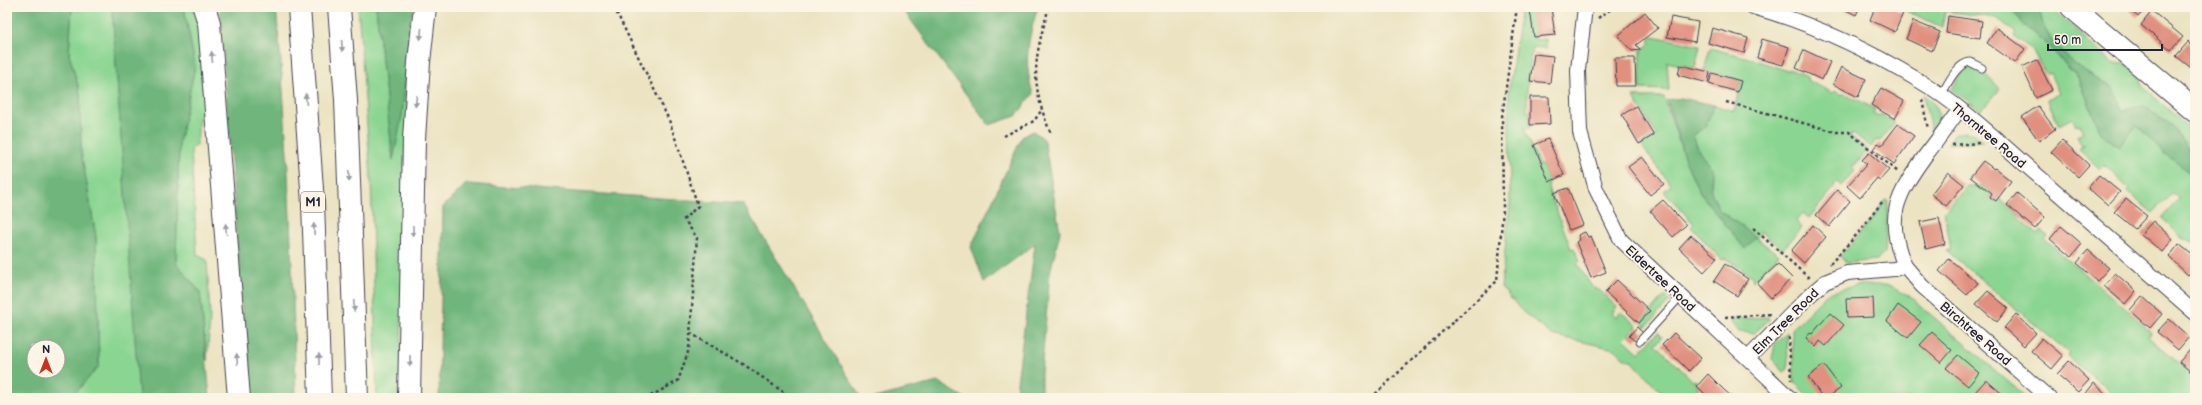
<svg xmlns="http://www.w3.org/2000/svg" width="2202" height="405" font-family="'Balsamiq Sans',sans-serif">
  <rect width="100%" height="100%" fill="#fcf5e5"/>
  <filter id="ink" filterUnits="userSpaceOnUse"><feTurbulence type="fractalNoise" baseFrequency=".025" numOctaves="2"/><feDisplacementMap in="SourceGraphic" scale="8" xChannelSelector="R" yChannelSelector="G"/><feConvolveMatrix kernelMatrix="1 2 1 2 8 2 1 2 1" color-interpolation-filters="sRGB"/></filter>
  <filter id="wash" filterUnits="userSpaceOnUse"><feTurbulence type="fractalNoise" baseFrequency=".012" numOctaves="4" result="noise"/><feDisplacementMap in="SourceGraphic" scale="16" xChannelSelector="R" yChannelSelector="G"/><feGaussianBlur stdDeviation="0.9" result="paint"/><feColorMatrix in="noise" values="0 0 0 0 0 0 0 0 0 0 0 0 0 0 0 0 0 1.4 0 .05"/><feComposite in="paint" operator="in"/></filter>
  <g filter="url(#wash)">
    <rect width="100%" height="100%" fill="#ebe3c1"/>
    <path fill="#8bd592" stroke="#567c66" d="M72,7H112L140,398H79L76,392L99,366L96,237L81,151L80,93L69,54Z
      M184,7H192L200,30L207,104L199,119L197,145L191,149L197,255L207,260L210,316L207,361L200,292L176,263L179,143L195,66Z
      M358,7H376L393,158L402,116L411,19L405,169L400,398H377L371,178Z
      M1521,7H1555L1531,11L1535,40L1546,39V48L1532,47L1527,89V111L1530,112V128H1525L1526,133L1540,166L1542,165L1549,182L1548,188L1571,249L1574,248L1580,261L1577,263L1592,287L1598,289L1617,307L1612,313L1616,317L1621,312L1637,326L1624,339L1639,353L1658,332L1662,337L1656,344L1692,380L1697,381V388L1707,398H1667L1632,361L1623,357L1615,349L1552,335L1522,311L1501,287L1510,204L1509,90Z
      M1898,7H2010L2023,24L2044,41L2079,79L2101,133L2137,125L2149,138L2195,177V243L2180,236L2162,218L2179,199L2172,193L2153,213L2127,192L2129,189L2104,165L2101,169L2079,149L2085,144L2082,146L2077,135L2083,132L2079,124L2076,125L2072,118L2059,125L2047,99L2059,94L2050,73L2046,74L2033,51L2014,36L2016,33L1997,18L1945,11L1942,27Z
      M2035,7H2050L2113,63L2126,64L2138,74L2145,89L2195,133V158L2170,124L2122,111L2114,88C2086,75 2062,58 2046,31C2040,22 2044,16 2035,7Z
      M1653,36L1700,46L1695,68L1667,62L1669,90L1640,89L1641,50L1651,43L1649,40Z
      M1710,48L1749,58L1788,71L1789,69L1808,77L1807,80L1833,93L1835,91L1843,95L1844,93L1875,109L1873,113L1879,116L1881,114L1895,123L1880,141L1876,140L1871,147L1853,133L1850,136L1868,150L1852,168L1855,171L1841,186L1837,182L1833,185L1835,187L1809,218L1803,213L1796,221L1802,228L1782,250L1761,232L1756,238L1779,255L1753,281L1752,276L1725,258L1722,260L1691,227L1694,224L1664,191L1671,185L1641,145L1657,135L1633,97H1664L1685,160L1700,193L1745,248L1756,237L1719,210L1711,192L1712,168L1700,153L1693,136L1706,125L1714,105L1734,111L1741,81L1704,71Z
      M1967,67L1990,78L2000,89L1981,111L1952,89L1964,69Z
      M1923,95C1938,103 1945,118 1931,131Z
      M1964,132L1973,133L1983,141L1948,144L1955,134Z
      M1967,186H1982L1992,193L1990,197L1995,201L1999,197L2021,217L2020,219L2038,235L2041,231L2048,236L2045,240L2139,320L2150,333L2148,337L2195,377V398H2119L2067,356L2069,353L1947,251L1951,249L1944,212Z
      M1886,200L1888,201L1885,253L1877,260L1846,263L1840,256L1868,224Z
      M1858,285H1886L1908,295L2027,398H1810L1794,382L1792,329L1828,293Z
      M1665,296L1670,301L1646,327L1642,322Z
      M1768,317L1769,320L1754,333L1739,332L1731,323L1734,319Z
      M1787,332L1788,369L1784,372L1772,359L1775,344Z"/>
    <path fill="#70b67c" stroke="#496c5c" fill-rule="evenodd" d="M7,7H72L69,54L80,93L81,151L96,237L99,366L76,392L79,398H7ZM34,347H58V371H34Z
      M112,7H184L195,66L179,143L176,263L200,292L210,398H139Z
      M220,7H276C289,137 292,268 296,398H248Z
      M376,7H414L411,19L402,116L393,160Z
      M901,7H1038C1028,39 1023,61 1033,94L1016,116L989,125Z
      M2010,7H2035C2044,16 2040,22 2046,31C2062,58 2086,75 2114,88L2122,110L2144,106L2170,124L2195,158V177L2162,152L2137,125L2119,147L2101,133L2079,79L2044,41L2023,24Z
      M1681,98L1714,105L1706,125L1693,136L1700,153L1712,168L1711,192L1719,210L1756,237L1745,249L1700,193L1685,160L1667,100Z
      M1033,131L1044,139L1060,232L1050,273L1041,373V398H1015L1035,244L984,282L971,247L1022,137Z
      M466,184L743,204L861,398H439L443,207Z
      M938,382L965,398H874Z"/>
    <g id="blocks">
      <path fill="#e19080" d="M1840,7H1860L1856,15Z
        M1875,7H1890L1903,13L1895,32L1870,20Z
        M2126,7H2147L2138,17Z
        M1551,8L1555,35L1534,37L1530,10Z
        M2152,11L2183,37L2171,50L2141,25Z
        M1645,12L1658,28L1636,45L1641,50L1632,51L1618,36Z
        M1948,16L1982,21L1980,38L1946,33Z
        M1671,17L1698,22L1695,42L1667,37Z
        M1913,21L1940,32L1932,51L1906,39Z
        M1712,28L1748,38L1744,53L1708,43Z
        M1997,28L2025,49L2015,63L1987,43Z
        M1762,39L1789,47L1783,65L1757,58Z
        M2188,42L2195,48V71L2176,56Z
        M1804,50L1830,62L1822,80L1796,68Z
        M1534,54L1553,56L1550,83L1530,81Z
        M1615,58H1635L1636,86H1616Z
        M2037,60L2052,90L2036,98L2022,67Z
        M1680,65L1710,72L1708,83L1678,75Z
        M1841,67L1866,79L1858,97L1833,84Z
        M1712,73L1741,81L1738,92L1709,84Z
        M1881,88L1904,101L1895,119L1871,105Z
        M1530,97H1549L1550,124L1530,125Z
        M1636,106L1654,135L1639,144L1622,115Z
        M2038,106L2055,129L2039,141L2022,117Z
        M1898,124L1914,136L1894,164L1873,149L1878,143L1882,145Z
        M1548,139L1564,175L1549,182L1534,145Z
        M2062,140L2089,165L2078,177L2051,152Z
        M1869,153L1889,170L1880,180L1877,178L1860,198L1847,186L1867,164L1862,160Z
        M1642,157L1664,184L1650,195L1628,167Z
        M1983,161L1994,169L1995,168L2011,181L1996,201L1990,197L1992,193L1970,177Z
        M1948,172L1964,185L1946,206L1931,194Z
        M2099,175L2120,192L2108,205L2088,188Z
        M1568,188L1583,225L1569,230L1554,193Z
        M1837,190L1850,201L1829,227L1816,215Z
        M2017,193L2045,217L2035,229L2007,205Z
        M2126,199L2147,216L2135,229L2114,212Z
        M1663,200L1686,225L1673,237L1650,211Z
        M1939,218L1945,244L1926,249L1920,222Z
        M2153,221L2173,239L2162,252L2141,234Z
        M1813,225L1826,237L1804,263L1791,251Z
        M2061,226L2082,244L2071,257L2050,239Z
        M1585,232L1588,237L1591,236L1606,272L1591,278L1576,242L1580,240L1578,235Z
        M1691,235L1717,258L1704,272L1679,248Z
        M2179,244L2195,257V267L2188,275L2169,257Z
        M2088,250L2109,268L2097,281L2077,263Z
        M1949,259L1978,283L1967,295L1939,271Z
        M1725,264L1748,279L1737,296L1714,281Z
        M1778,264L1792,278L1771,298L1757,283Z
        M2115,273L2136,291L2125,304L2104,286Z
        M1617,280L1650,311L1639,323L1605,292Z
        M1988,291L2008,308L1997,322L1976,304Z
        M2142,296L2162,314L2150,328L2130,310Z
        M1873,298L1874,317L1847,318L1846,299Z
        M1898,305L1921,322L1908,338L1887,321Z
        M1830,313L1844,325L1826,346L1820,341L1816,347L1806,338L1810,333L1812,334Z
        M2016,314L2036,333L2024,346L2004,328Z
        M2169,319L2189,337L2178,350L2157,332Z
        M1637,327L1643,333L1635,341L1629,336Z
        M1932,332L1952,350L1941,363L1920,345Z
        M1674,333L1701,358L1689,371L1662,345Z
        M2042,338L2063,356L2052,369L2031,351Z
        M2191,349L2195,352V375L2179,362Z
        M1958,355L1979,373L1968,386L1946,368Z
        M2069,361L2089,380L2078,392L2057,374Z
        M1824,365L1841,388L1827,398H1823L1808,377Z
        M1708,374L1722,388L1733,398H1709L1697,386Z
        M1986,380L2006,397L2005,398H1982L1975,392Z
        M2094,383L2105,393L2111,398L2083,397Z"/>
    </g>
  </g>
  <g filter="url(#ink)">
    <use href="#blocks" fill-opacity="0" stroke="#403f4f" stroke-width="1"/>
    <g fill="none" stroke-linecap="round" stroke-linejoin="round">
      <g stroke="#403f4f" stroke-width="9">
        <path id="service" d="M1941,95C1948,84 1956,64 1970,62L1982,68
          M1640,341L1681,296"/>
      </g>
      <g stroke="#403f4f" stroke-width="16">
        <path id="minor" d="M1585,7L1578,70L1580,132L1596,189L1621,240L1790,398
          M1753,7C1811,23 1866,49 1918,80C1961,105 1998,141 2036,174C2089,220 2142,266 2195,313
          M1905,266L1922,286L2049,398
          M1748,358L1811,294L1825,282L1847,273L1894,269L1905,266C1884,218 1897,195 1925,156C1937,141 1948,125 1960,109"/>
      </g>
      <g stroke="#403f4f" stroke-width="24">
        <path id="primary" d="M2072,7L2195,111"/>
      </g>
      <g stroke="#403f4f" stroke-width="24">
        <path id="motorway" d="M204,7L209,23L239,398
          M299,7L313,203L320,398
          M339,7L346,100L357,398
          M409,398L414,139L419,62L425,7"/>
      </g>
      <path stroke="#403f4f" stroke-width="2.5" stroke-dasharray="3 3" stroke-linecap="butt" d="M614,7L669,120L698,206L684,219L697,238L689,349L678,381L647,398
        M1049,7C1034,59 1029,82 1051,134
        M1598,18L1614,7
        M1922,100L1928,129
        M1726,102L1836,132H1849L1898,172
        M1004,136L1034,121L1041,111
        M1952,145L1979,143
        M1753,228L1809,278
        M1830,264L1860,231L1882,202
        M1725,317L1772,314
        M690,333L743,364L792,398
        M1789,337L1791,380
        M1371,398L1497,281L1503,209L1502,117L1517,7"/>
      <use href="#service" stroke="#fff" stroke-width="7"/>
      <use href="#minor" stroke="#fff" stroke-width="14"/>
      <use href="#primary" stroke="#fff" stroke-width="22"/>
      <use href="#motorway" stroke="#fff" stroke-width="22"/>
    </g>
    <defs><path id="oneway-solid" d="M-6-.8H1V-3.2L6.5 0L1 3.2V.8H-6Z"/></defs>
    <g fill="#9c9ca7">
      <use href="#oneway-solid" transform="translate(421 34) rotate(96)"/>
      <use href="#oneway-solid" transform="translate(342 46) rotate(86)"/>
      <use href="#oneway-solid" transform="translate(212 57) rotate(-95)"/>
      <use href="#oneway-solid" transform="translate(306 99) rotate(-94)"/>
      <use href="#oneway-solid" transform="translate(416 101) rotate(94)"/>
      <use href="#oneway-solid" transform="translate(349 176) rotate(88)"/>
      <use href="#oneway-solid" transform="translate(226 229) rotate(-95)"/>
      <use href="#oneway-solid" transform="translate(314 229) rotate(-92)"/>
      <use href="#oneway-solid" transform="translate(413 231) rotate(90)"/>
      <use href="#oneway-solid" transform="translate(354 306) rotate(88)"/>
      <use href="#oneway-solid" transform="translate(237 359) rotate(-94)"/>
      <use href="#oneway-solid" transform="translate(319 359) rotate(-92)"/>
      <use href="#oneway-solid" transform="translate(410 361) rotate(91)"/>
    </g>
  </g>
  <g text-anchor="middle" stroke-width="4" stroke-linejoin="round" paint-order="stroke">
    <rect fill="#fcf5e5" stroke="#63616e" stroke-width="1" x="301" y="192" width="24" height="20" rx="3"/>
    <g font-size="12" font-weight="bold" fill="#22223b">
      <text x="313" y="206">M1</text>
    </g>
    <g font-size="13" fill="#22223b" stroke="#fcf5e5">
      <text transform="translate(1989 135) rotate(40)" y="5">Thorntree Road</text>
      <text transform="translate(1661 278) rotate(43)" y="5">Eldertree Road</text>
      <text transform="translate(1785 321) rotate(-45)" y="5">Elm Tree Road</text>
      <text transform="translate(1976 333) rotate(41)" y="5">Birchtree Road</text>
    </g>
  </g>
  <rect width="2202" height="405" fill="none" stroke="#fcf5e5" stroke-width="24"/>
  <g transform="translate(46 359)"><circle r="19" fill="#fcf5e5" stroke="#a5a1a1"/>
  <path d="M0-3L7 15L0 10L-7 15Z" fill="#c8321e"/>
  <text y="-6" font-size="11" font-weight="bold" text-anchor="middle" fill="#22223b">N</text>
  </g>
  <path d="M2048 44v6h114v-6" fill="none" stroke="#22223b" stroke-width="2"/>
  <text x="2054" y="44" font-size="12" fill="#22223b" stroke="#fcf5e5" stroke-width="3" paint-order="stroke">50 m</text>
</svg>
